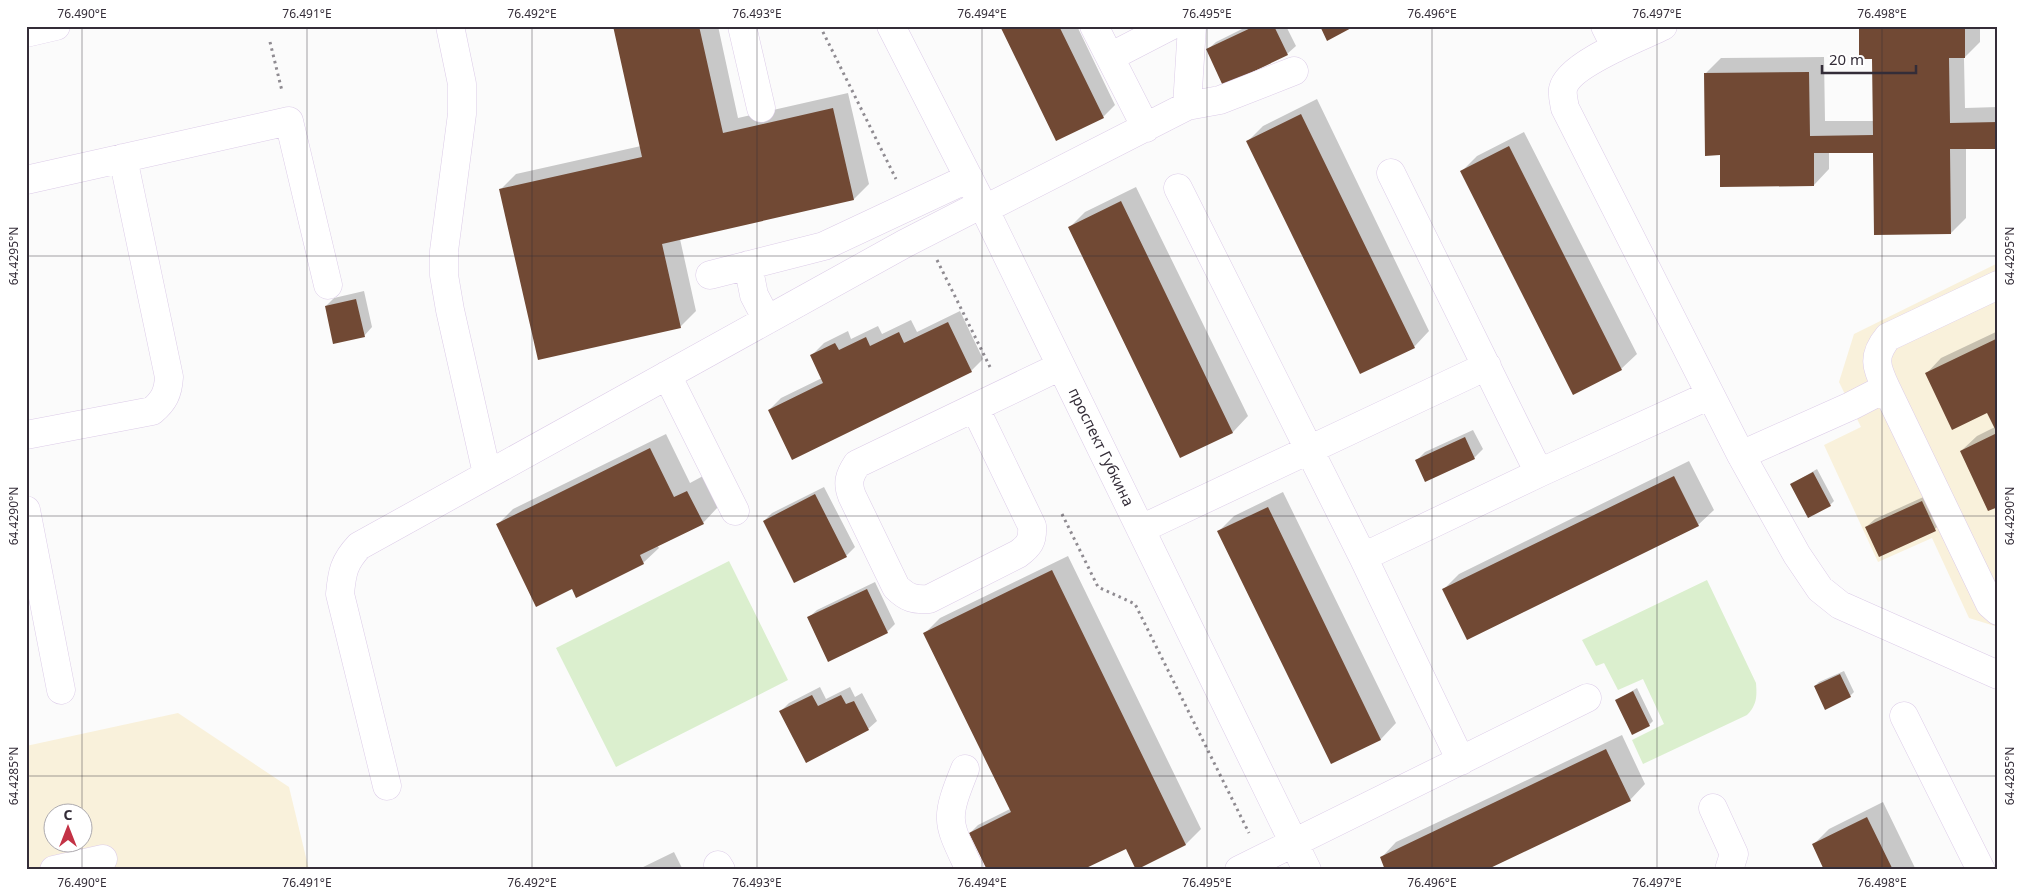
<svg xmlns="http://www.w3.org/2000/svg" width="2024" height="896" font-family="'Noto Sans',sans-serif">
  <rect width="100%" height="100%" fill="#fbfbfb"/>
  <path fill="#f9f1db" fill-rule="evenodd" d="M1998,263V627L1969,618L1932,538L1878,562L1824,445L1861,427L1839,382L1854,334Z
    M178,713L289,787L309,870H26V746ZM52,814H82V844H52Z"/>
  <path fill="#dbefce" d="M729,561L788,680L616,767L556,648Z
    M1707,580L1756,683C1757,696 1757,705 1747,715L1643,764L1632,740L1664,724L1643,679L1618,690L1604,663L1596,666L1582,640Z"/>
  <path fill="#0003" d="M614,26H718L738,118L848,93L869,184L854,199L680,239L696,311L680,327L501,189L516,174L641,146Z
    M1001,26H1077L1115,105L1103,117Z
    M1248,26H1286L1296,46L1287,54L1207,50L1216,42Z
    M1860,26H1980V42L1964,58L1965,108L1998,107V148H1966V218L1951,233L1875,151L1829,152V169L1814,185L1721,154L1705,74L1721,58L1824,57L1825,121H1874V58Z
    M1317,99L1429,331L1414,347L1248,141L1263,126Z
    M1524,132L1637,354L1621,369L1462,171L1477,156Z
    M1136,187L1248,416L1233,432L1181,456L1069,228L1085,212Z
    M364,291L372,327L364,336L326,306L334,298Z
    M960,311L983,359L971,371L769,410L781,398L822,378L812,355L824,343L848,331L851,339L878,326L882,334L911,320L917,332Z
    M1998,331V506L1961,451L1977,436L1995,427L1988,412L1926,374L1941,358Z
    M1473,430L1483,449L1474,458L1426,480L1417,460L1425,452Z
    M666,434L690,483L703,476L718,507L703,523L657,545L659,548L643,563L573,588L497,525L513,509Z
    M1689,461L1714,510L1698,525L1443,590L1459,574Z
    M1817,469L1834,501L1830,505L1792,484Z
    M824,487L855,547L846,556L795,581L764,521L772,513Z
    M1283,492L1396,723L1381,739L1332,763L1219,531L1234,516Z
    M1930,494L1943,521L1935,529L1866,527L1875,519Z
    M1068,556L1201,829L1186,844L1136,868L1126,847L970,833L978,825L1010,809L925,633L940,618Z
    M875,582L895,624L887,632L808,618L817,610Z
    M1844,671L1854,692L1850,696L1815,686L1819,682Z
    M820,687L826,699L850,687L855,697L862,693L877,721L868,729L807,761L781,711L789,703Z
    M1637,688L1653,721L1649,725L1617,700Z
    M1622,735L1645,784L1630,800L1381,858L1396,842Z
    M1883,802L1916,870H1826L1813,845L1829,829Z
    M674,852L683,870H637Z"/>
  <path fill="#714934" d="M613,26H699L723,133L833,108L854,200L662,244L681,328L538,360L499,189L642,157Z
    M1000,26H1059L1104,118L1056,141Z
    M1255,26H1274L1288,55L1223,86L1206,49Z
    M1320,26H1355L1327,41Z
    M1859,26H1965V58H1949L1950,123L1998,122V149H1950L1951,234L1874,235L1873,153H1814V186L1720,187V155L1705,156L1704,73L1809,72L1810,136L1873,135L1872,59H1859Z
    M1301,114L1415,348L1360,374L1246,141Z
    M1509,146L1622,370L1573,395L1460,171Z
    M1121,201L1233,433L1180,458L1068,227Z
    M356,299L365,337L333,344L325,306Z
    M948,322L972,372L792,460L768,410L823,383L810,355L835,343L839,350L866,337L870,346L899,332L904,343Z
    M1998,338V507L1988,511L1960,451L1997,433L1987,413L1952,430L1925,373Z
    M1465,437L1475,459L1425,482L1415,460Z
    M650,448L674,497L687,491L704,524L640,555L644,564L576,598L572,589L536,607L496,524Z
    M1813,472L1831,506L1808,518L1790,484Z
    M1674,476L1699,526L1467,640L1442,589Z
    M815,494L847,557L794,583L763,521Z
    M1922,501L1936,531L1879,557L1865,527Z
    M1268,507L1381,740L1331,764L1217,531Z
    M1052,570L1186,845L1136,870L1126,849L1082,870H987L969,833L1011,812L923,633Z
    M867,589L888,633L828,662L807,617Z
    M1840,674L1851,697L1825,710L1814,686Z
    M1633,691L1650,726L1632,735L1615,700Z
    M812,695L818,706L841,695L846,704L854,701L869,730L806,763L779,711Z
    M1606,749L1631,801L1486,870H1385L1380,857Z
    M1867,817L1893,870H1824L1812,844Z"/>
  <g fill="none" stroke-linecap="round" stroke-linejoin="round">
    <g stroke="#dccce8" stroke-width="29">
      <path id="minor" d="M450,26L462,84V114L444,251V275L450,310L487,474
        M742,26L761,108
        M891,26L982,204L1307,870
        M1094,26L1146,128
        M1605,26L1616,48
        M1663,26C1641,37 1568,64 1563,89C1562,95 1564,102 1565,108L1741,455L1797,555L1820,589L1840,605L1998,675
        M26,33L56,26
        M1110,57L1170,26
        M1187,106L1192,26
        M1391,173L1539,473
        M26,180L289,121L328,285
        M1178,188L1363,557L1461,761
        M985,209L1187,106L1220,100L1294,71
        M748,265L754,295L767,320
        M710,275L824,246L969,178
        M1998,285L1888,337C1872,356 1876,367 1886,388L1990,604L1998,611
        M667,375L735,511
        M975,408L1032,526C1033,541 1029,546 1018,554L929,599C914,600 907,598 896,587L852,496C847,483 849,476 857,464L1061,366
        M26,435L152,411C164,401 168,393 169,377L123,158
        M1741,455L1851,406L1886,388
        M26,510L61,690
        M1141,529L1487,366
        M1363,557L1539,473L1710,395
        M1904,716L1981,870
        M965,769C944,821 947,821 970,870
        M387,786L340,594C342,572 344,562 359,546L904,244L982,204
        M1713,808L1734,854L1729,870
        M718,865L721,870
        M54,870L103,859
        M1239,870L1587,698"/>
    </g>
    <path stroke="#8f8b91" stroke-width="3" stroke-dasharray="2.5 4" stroke-linecap="butt" d="M820,26L896,179
      M270,42L282,91
      M937,260L990,367
      M1062,514L1098,587L1135,604L1249,833"/>
    <use href="#minor" stroke="#fff" stroke-width="28"/>
  </g>
  <path fill="none" stroke="#342d38" stroke-width="1" stroke-opacity="0.45" d="M82,26V814M307,26V870M532,26V870M757,26V870M982,26V870M1207,26V870M1432,26V870M1657,26V870M1882,26V870M26,256H1998M26,516H1998M26,776H1998M82,844V870"/>
  <g text-anchor="middle" stroke-width="5" stroke-linejoin="round" paint-order="stroke">
    <g font-size="15" fill="#342d38" stroke="#fff">
      <text transform="translate(1101 447) rotate(64)" y="5">проспект Губкина</text>
    </g>
  </g>
  <rect width="2024" height="896" fill="none" stroke="#ffffff" stroke-width="55"/>
  <g transform="translate(68 828)"><circle r="24" fill="#ffffff" stroke="#aeabaf"/>
  <path d="M0-4L9 19L0 12L-9 19Z" fill="#c33245"/>
  <text y="-8" font-size="14" font-weight="bold" text-anchor="middle" fill="#342d38">С</text>
  </g>
  <path d="M1822 65v8h94v-8" fill="none" stroke="#342d38" stroke-width="2.5"/>
  <text x="1829" y="65" font-size="15" fill="#342d38" stroke="#ffffff" stroke-width="4" paint-order="stroke">20 m</text>
  <rect x="28" y="28" width="1968" height="840" fill="none" stroke="#342d38" stroke-width="2"/>
  <g font-size="12" text-anchor="middle" fill="#342d38">
    <text x="82" y="18">76.490°E</text>
    <text x="307" y="18">76.491°E</text>
    <text x="532" y="18">76.492°E</text>
    <text x="757" y="18">76.493°E</text>
    <text x="982" y="18">76.494°E</text>
    <text x="1207" y="18">76.495°E</text>
    <text x="1432" y="18">76.496°E</text>
    <text x="1657" y="18">76.497°E</text>
    <text x="1882" y="18">76.498°E</text>
    <text transform="translate(14 256) rotate(-90)" y="4">64.4295°N</text>
    <text transform="translate(2010 256) rotate(-90)" y="4">64.4295°N</text>
    <text transform="translate(14 516) rotate(-90)" y="4">64.4290°N</text>
    <text transform="translate(2010 516) rotate(-90)" y="4">64.4290°N</text>
    <text transform="translate(14 776) rotate(-90)" y="4">64.4285°N</text>
    <text transform="translate(2010 776) rotate(-90)" y="4">64.4285°N</text>
    <text x="82" y="887">76.490°E</text>
    <text x="307" y="887">76.491°E</text>
    <text x="532" y="887">76.492°E</text>
    <text x="757" y="887">76.493°E</text>
    <text x="982" y="887">76.494°E</text>
    <text x="1207" y="887">76.495°E</text>
    <text x="1432" y="887">76.496°E</text>
    <text x="1657" y="887">76.497°E</text>
    <text x="1882" y="887">76.498°E</text>
  </g>
</svg>
